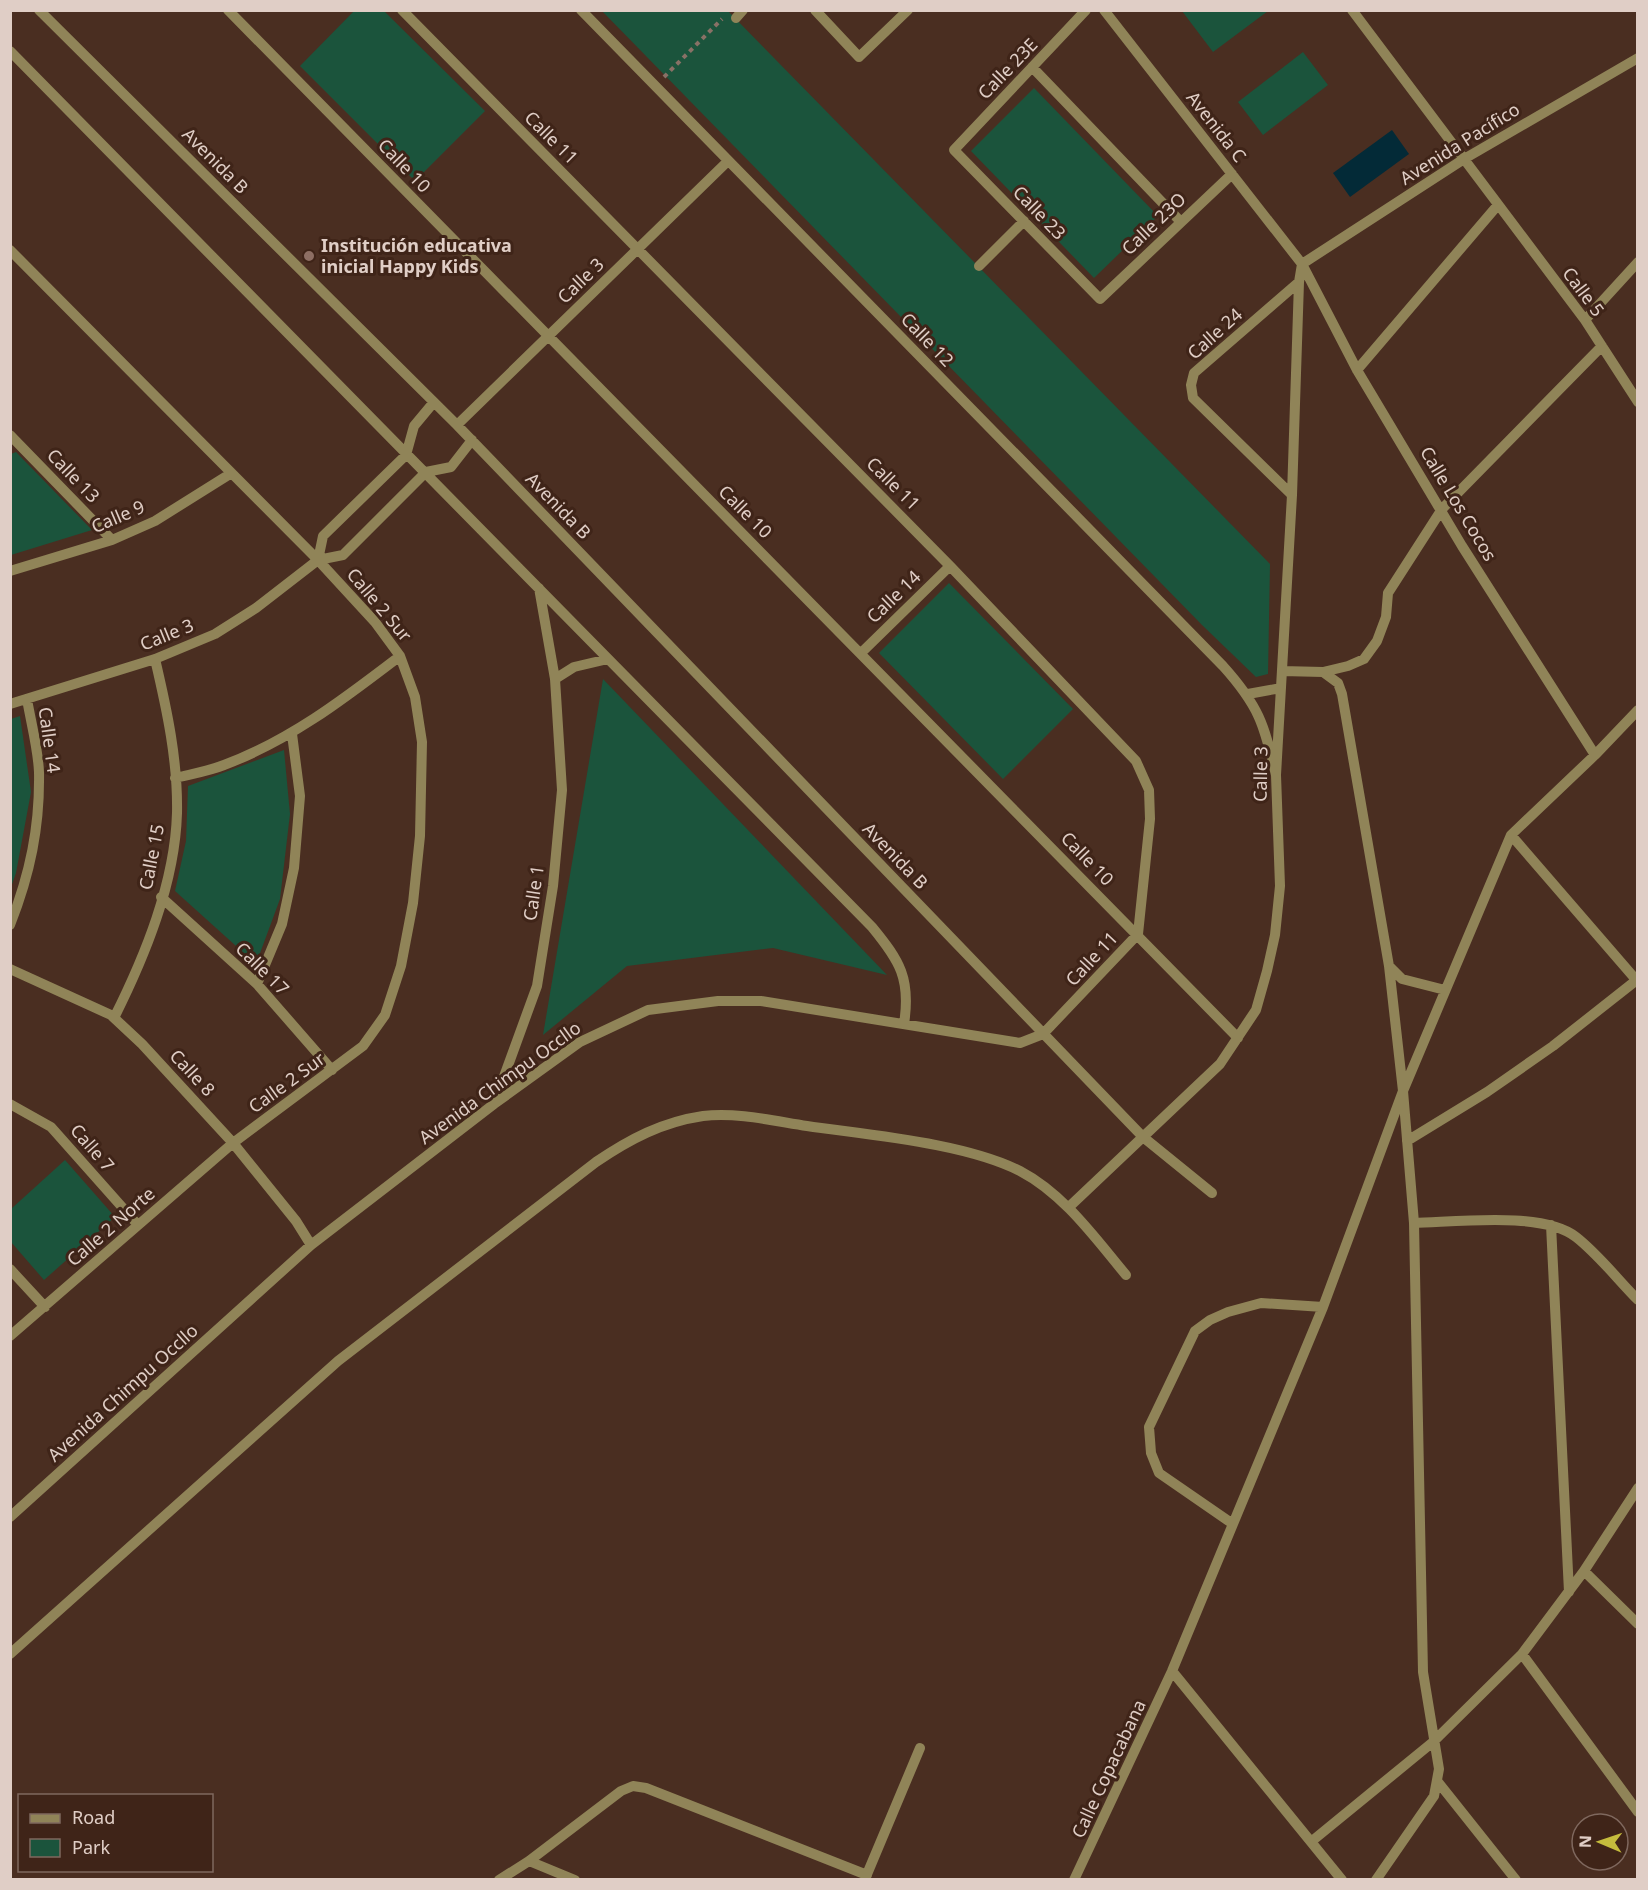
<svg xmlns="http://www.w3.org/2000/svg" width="1648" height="1890" font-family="'Noto Sans',sans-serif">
  <rect width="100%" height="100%" fill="#4a2e21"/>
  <path fill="#1b543c" d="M354,11H384L485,111L415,181L300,66Z
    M602,11H728L1270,564L1268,674L1256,677L1202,625Z
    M1182,11H1268L1213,52Z
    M1303,52L1328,85L1263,135L1238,102Z
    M1034,88L1158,216L1094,278L971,151Z
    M16,452L92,530L11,555V454Z
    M949,583L1073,709L1003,779L879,653Z
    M603,679L887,975L773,948L627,966L543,1035Z
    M20,716L31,792L16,873L11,887V719Z
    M284,750L290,814L280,899L256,964L175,891L186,841L188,786Z
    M65,1160L115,1217L44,1280L11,1242V1209Z"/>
  <path fill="#032a37" d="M1392,130L1409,154L1350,197L1333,173Z"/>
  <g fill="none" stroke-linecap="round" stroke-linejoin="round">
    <path stroke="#887166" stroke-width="4" stroke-dasharray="4.5 4.5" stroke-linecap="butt" d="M664,77L722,19"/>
    <path stroke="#908458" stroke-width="10" d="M39,10L457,425L1143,1137L1212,1193
      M228,10L1238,1038
      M581,10L1223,666C1259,706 1264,724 1276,775
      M815,10L859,57L908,10
      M1086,10L954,150L1100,299L1232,174
      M1104,10L1302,264L1357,370L1462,546L1595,755
      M1352,10L1585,320L1638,402
      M736,18L743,10
      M10,51L872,927C900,961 911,979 904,1024
      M1032,67L1181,222
      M10,250L318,560L375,622L400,656L415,697L422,742L420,836L413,903L401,966L385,1015L363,1046L233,1143L10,1336
      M1302,264L1464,159L1638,58
      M979,266L1024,221
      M1585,320L1638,262
      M1357,370L1497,206
      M457,425L728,161
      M10,435L112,540
      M1292,495L1193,398L1191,385L1194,373L1299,282
      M318,560L323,536L406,455L414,426L434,402
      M10,571L112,540L155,521L230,474
      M861,653L950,566
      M1282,671L1323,672
      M555,679L574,667L608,659
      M1248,694L1281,688
      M10,704L155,659L215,634L256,608L318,560L343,555L426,472L451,467L472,440
      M175,778C191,774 209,771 224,765C291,740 345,698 400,656
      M1511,835L1638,982
      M161,897L257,984L332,1070
      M10,925C30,874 40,827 39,772C38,748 31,723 27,699
      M1389,966L1402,979L1445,990
      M10,969L111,1015L142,1044L233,1143L296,1221L311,1245
      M257,984L282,924L294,868L300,796L292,734
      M114,1018C145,956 175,883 177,813C178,761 167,710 155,659
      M10,1104L51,1127L138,1225
      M494,1104L537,986L553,886L562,790L555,679L539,588
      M1407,1141L1487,1092L1553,1046L1638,979
      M1069,1207L1220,1064L1256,1010L1267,971L1275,935L1280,886L1276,775L1292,495L1299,282L1302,264
      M1414,1223C1456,1222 1543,1211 1576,1237C1599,1255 1618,1280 1638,1300
      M1551,1225L1569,1592
      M10,1269L45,1307
      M10,1517L311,1245L494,1104L580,1042L648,1010L718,1001H761L1020,1043L1043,1034L1138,934L1150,819L1149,790L1136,761L950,566L402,10
      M1233,1524L1159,1473L1151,1453L1149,1427L1195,1331L1210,1320L1228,1312L1261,1303L1323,1307
      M1584,1571L1638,1624
      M10,1654L338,1361L596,1162C630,1139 662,1122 703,1116C737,1112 774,1121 807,1126C869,1135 965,1143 1020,1171C1064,1194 1095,1238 1126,1275
      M1522,1654L1638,1812
      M1172,1671L1342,1880
      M1438,1782L1516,1880
      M1312,1841L1433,1742L1522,1654L1584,1571L1638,1488
      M529,1861L575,1880
      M865,1879L920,1748
      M499,1880L529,1861L621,1791L633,1786L646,1788L867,1875
      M1074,1880L1172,1671L1323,1307L1403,1091L1511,835L1595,755L1638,710
      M1376,1880L1434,1796L1439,1769L1423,1672L1414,1223L1403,1091L1389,966L1342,694L1338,683L1323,672L1348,666L1364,659L1377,641L1386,617L1388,593L1442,509L1602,346"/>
  </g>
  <circle fill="#8d6e63" stroke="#3f2418" stroke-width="2" cx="309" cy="256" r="6"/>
  <g text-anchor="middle" stroke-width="6" stroke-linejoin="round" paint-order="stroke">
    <g font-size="18" fill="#e0cec6" stroke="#3f2418">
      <text transform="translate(1008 69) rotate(-46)" y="6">Calle 23E</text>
      <text transform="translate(1216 127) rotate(52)" y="6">Avenida C</text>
      <text transform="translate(551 138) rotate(45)" y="6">Calle 11</text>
      <text transform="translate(1460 144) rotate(-32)" y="6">Avenida Pacífico</text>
      <text transform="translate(215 161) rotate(45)" y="6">Avenida B</text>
      <text transform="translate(404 166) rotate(46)" y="6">Calle 10</text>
      <text transform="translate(1039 213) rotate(46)" y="6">Calle 23</text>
      <text transform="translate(1154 224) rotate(-44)" y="6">Calle 23O</text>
      <text transform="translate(581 281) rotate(-44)" y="6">Calle 3</text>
      <text transform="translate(1583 292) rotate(53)" y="6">Calle 5</text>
      <text transform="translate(1215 334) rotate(-42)" y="6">Calle 24</text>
      <text transform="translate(927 340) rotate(46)" y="6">Calle 12</text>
      <text transform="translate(73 476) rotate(46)" y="6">Calle 13</text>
      <text transform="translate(893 484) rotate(45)" y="6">Calle 11</text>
      <text transform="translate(1458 504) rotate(59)" y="6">Calle Los Cocos</text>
      <text transform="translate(558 506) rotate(46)" y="6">Avenida B</text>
      <text transform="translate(745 512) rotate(45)" y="6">Calle 10</text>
      <text transform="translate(118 517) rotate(-23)" y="6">Calle 9</text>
      <text transform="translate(894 597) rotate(-44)" y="6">Calle 14</text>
      <text transform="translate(379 605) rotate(50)" y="6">Calle 2 Sur</text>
      <text transform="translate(167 635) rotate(-22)" y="6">Calle 3</text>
      <text transform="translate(49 740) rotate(82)" y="6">Calle 14</text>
      <text transform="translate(1261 774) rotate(-89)" y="6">Calle 3</text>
      <text transform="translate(895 856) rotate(46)" y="6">Avenida B</text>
      <text transform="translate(152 857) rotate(-79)" y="6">Calle 15</text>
      <text transform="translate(1087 859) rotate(46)" y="6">Calle 10</text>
      <text transform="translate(534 893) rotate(-82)" y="6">Calle 1</text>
      <text transform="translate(1092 959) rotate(-47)" y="6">Calle 11</text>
      <text transform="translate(262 969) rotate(45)" y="6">Calle 17</text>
      <text transform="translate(192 1073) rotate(47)" y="6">Calle 8</text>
      <text transform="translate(287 1083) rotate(-36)" y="6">Calle 2 Sur</text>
      <text transform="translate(500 1083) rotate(-36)" y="6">Avenida Chimpu Occllo</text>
      <text transform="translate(92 1148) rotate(49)" y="6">Calle 7</text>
      <text transform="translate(111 1227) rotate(-41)" y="6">Calle 2 Norte</text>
      <text transform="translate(123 1393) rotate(-42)" y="6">Avenida Chimpu Occllo</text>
      <text transform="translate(1109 1769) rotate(-65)" y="6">Calle Copacabana</text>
    </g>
    <g font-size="18" font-weight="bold" fill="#e0cec6" stroke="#3f2418" text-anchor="start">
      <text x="321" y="252">Institución educativa<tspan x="321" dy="21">inicial Happy Kids</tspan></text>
    </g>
  </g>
  <rect width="1648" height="1890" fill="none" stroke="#e0cec6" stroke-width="24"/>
  <rect x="18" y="1794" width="195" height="78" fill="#3f2418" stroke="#7f685e" stroke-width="1.5"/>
  <rect x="30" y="1814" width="30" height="9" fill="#908458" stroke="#7f685e" stroke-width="1.5"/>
  <text x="72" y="1824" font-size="18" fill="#e0cec6">Road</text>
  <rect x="30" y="1839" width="30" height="18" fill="#1b543c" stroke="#7f685e" stroke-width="1.5"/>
  <text x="72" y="1854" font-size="18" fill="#e0cec6">Park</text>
  <g transform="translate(1600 1842) rotate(272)"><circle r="28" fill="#3f2418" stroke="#7f685e" stroke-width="1.5"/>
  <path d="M0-4.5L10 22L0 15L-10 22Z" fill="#c5bc3d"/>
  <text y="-9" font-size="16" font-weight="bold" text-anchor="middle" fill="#e0cec6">N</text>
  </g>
</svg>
